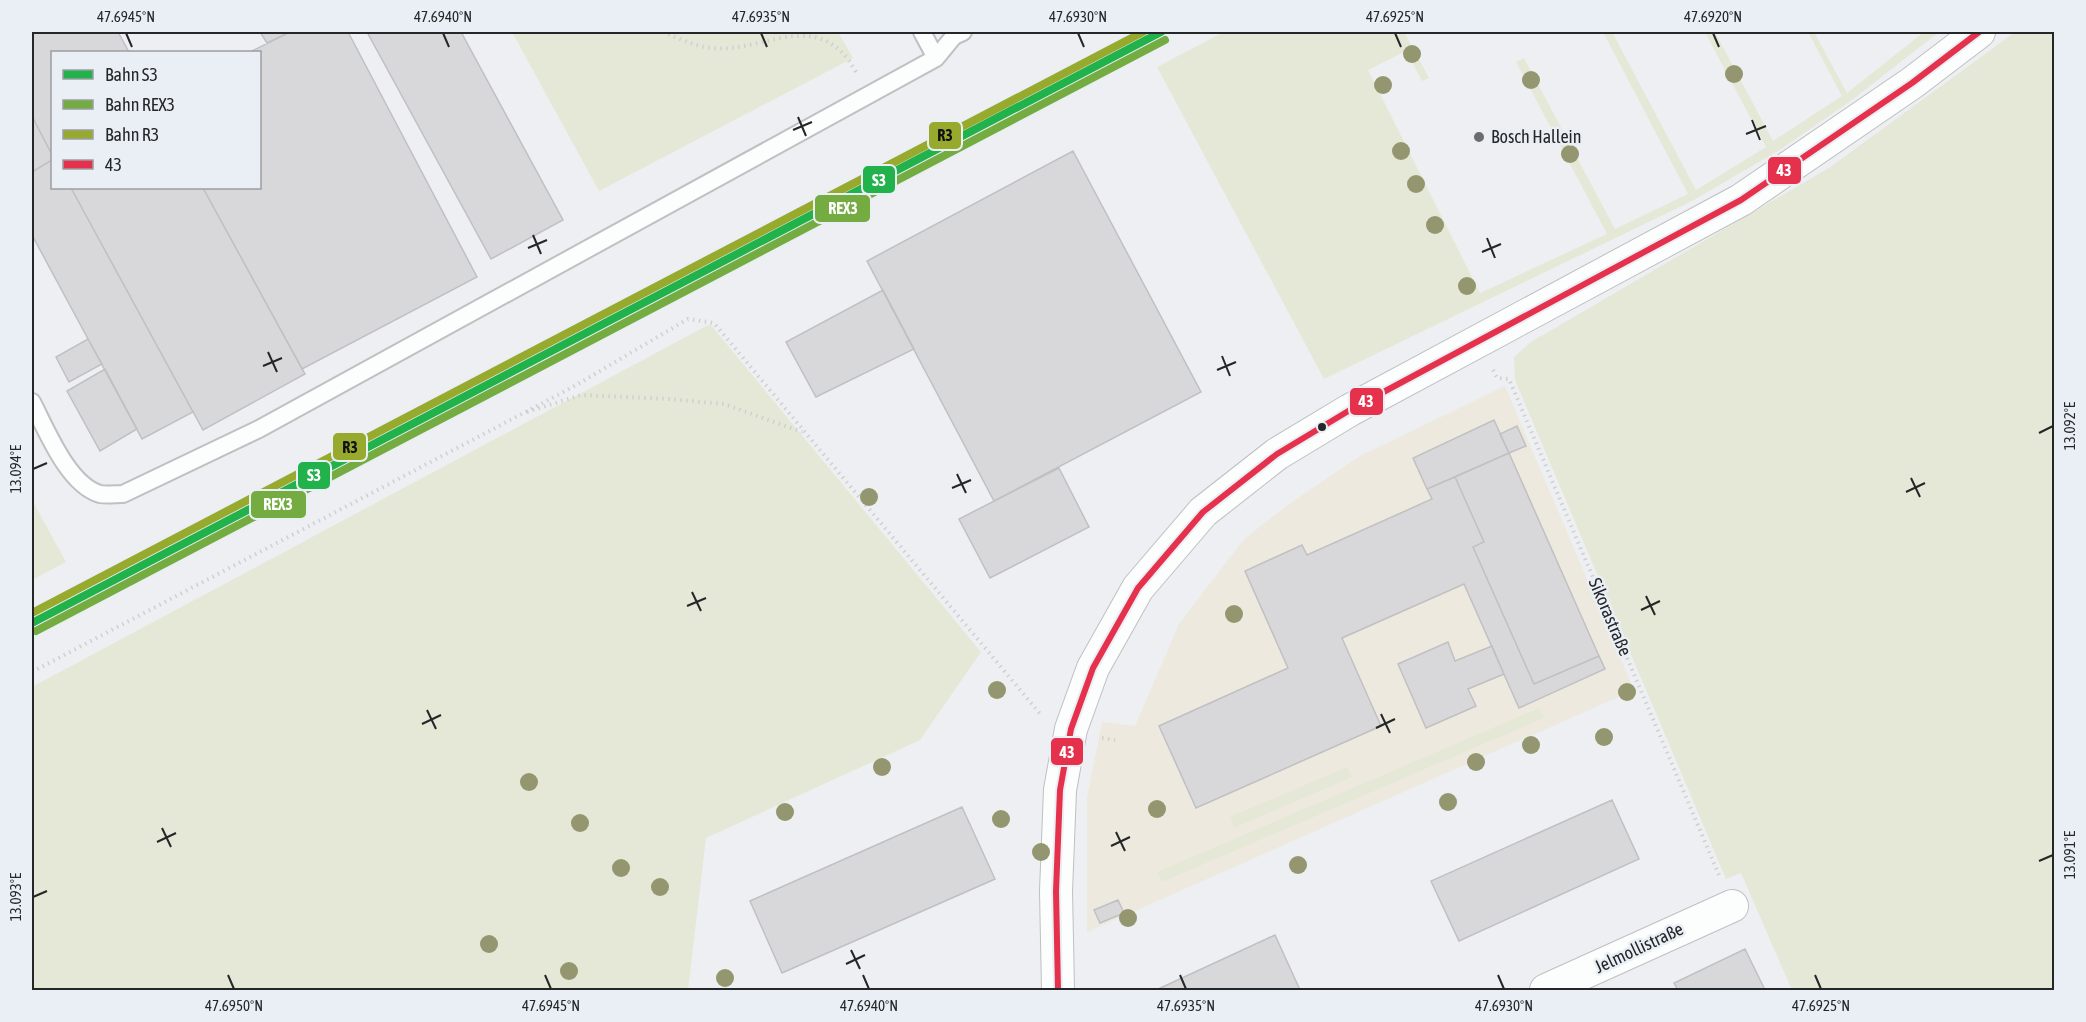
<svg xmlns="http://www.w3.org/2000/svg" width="2086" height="1022" font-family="'Asap Condensed',sans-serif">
  <rect width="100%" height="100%" fill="#edeff2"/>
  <path fill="#ede9de" d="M1505,386L1634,690L1087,932V798L1102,722L1135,726L1179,624L1244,539L1285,507L1360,456Z"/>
  <path fill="#e5e8d6" d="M512,32H838L853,58L599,191Z
    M1224,32H1404L1429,78L1422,81L1406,51L1368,70L1480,293L1607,234L1516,62L1524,58L1615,229L1688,194L1603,32H1612L1696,190L1766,147L1705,32H1715L1773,141L1842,96L1808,32H1814L1847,93L1924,32H1939L1852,100L1778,151L1692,201L1324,379L1157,67Z
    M2015,32H2054V990H1792L1741,873L1726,879L1515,380L1514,357L1531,342L1829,168Z
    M710,324L981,652L920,740L706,838L688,990H32V687Z
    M32,500L66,562L32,580Z
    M1539,708L1544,718L1162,882L1157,872Z
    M1347,767L1352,777L1234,828L1230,817Z"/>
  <path fill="#d8d8da" stroke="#c0c0c2" stroke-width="1.5" d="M32,32H118L129,52H52V155L32,116Z
    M260,32H290L267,43Z
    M290,32H348L477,277L302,369L203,188H260V52H250Z
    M367,32H461L563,220L491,259Z
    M32,116L52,155V160L32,172Z
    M1073,151L1201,392L994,501L867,261Z
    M52,160V188H71L193,412L142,439L32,235V172Z
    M71,188H203L305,374L203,430Z
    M883,290L914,349L816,397L786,342Z
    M88,339L102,364L69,382L56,357Z
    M105,369L137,429L100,451L67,391Z
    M1494,420L1509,453L1427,489L1413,458Z
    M1517,426L1526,446L1509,453L1500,434Z
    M1509,453L1599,656L1534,684L1473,547L1484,542L1455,477Z
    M1059,468L1089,527L990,578L959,519Z
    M1455,477L1484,542L1473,547L1534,684L1599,656L1605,669L1519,708L1464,584L1342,638L1381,726L1196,808L1159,726L1288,668L1245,571L1302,545L1307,555L1432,499L1427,489Z
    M1448,642L1455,661L1492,646L1504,674L1468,689L1476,706L1426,728L1398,664Z
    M1612,800L1639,859L1459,941L1431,881Z
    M962,807L995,879L782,973L750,901Z
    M1118,900L1124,913L1100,923L1094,910Z
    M1275,935L1300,990H1156Z
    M1745,949L1765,990H1678L1674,983Z"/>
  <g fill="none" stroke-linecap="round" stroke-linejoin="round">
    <g stroke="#bec0c2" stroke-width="20">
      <path id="lane" d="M922,32L936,58
        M32,402C46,429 68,485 100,494C106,495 116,494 123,494L259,429L936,58L954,36L963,32"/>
    </g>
    <g stroke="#bec0c2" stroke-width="34">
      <path id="street" d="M1058,990L1056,891L1060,790L1071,729L1093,668L1138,588L1203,512L1277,454L1350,410L1741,200L1912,83L1979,32
        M1546,990L1732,906"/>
    </g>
    <path stroke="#cfd0d0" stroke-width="4" stroke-dasharray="1.5 4.5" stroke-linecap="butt" d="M663,32C678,38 694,46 711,48C763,54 819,4 856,72
      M1493,370L1497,378L1509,379L1719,875
      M527,412L581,395L669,399L724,404L802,432
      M32,672L571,388L688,319L714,323L1041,715
      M1102,738L1115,740"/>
    <use href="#lane" stroke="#fcfdfd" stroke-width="16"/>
    <use href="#street" stroke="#fcfdfd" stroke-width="32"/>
    <g stroke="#eaeff5" stroke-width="10">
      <path id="bus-1" d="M1058,990L1056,891L1060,790L1071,729L1093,668L1138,588L1203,512L1277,454L1350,410L1741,200L1912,83L1979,32"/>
    </g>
    <use href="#bus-1" stroke="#e5314c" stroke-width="6"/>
    <g stroke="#eaeff5" stroke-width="12">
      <path id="rail-1" d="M32,623L1161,32"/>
    </g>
    <g stroke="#eaeff5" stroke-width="12">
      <path id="rail-2" d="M36,631L1165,40"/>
    </g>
    <g stroke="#eaeff5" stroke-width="12">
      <path id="rail-3" d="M32,613L1143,32"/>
    </g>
    <use href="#rail-1" stroke="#22b24c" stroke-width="8"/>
    <use href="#rail-2" stroke="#75ac42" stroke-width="8"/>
    <use href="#rail-3" stroke="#97aa2d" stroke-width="8"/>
  </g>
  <g fill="#93966e">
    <circle cx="1412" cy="54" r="9"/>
    <circle cx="1734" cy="74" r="9"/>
    <circle cx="1531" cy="80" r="9"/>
    <circle cx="1383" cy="85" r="9"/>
    <circle cx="1401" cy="151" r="9"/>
    <circle cx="1570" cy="154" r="9"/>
    <circle cx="1416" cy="184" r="9"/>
    <circle cx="1435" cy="225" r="9"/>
    <circle cx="1467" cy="286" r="9"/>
    <circle cx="869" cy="497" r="9"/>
    <circle cx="1234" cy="614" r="9"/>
    <circle cx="997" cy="690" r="9"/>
    <circle cx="1627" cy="692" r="9"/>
    <circle cx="1604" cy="737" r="9"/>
    <circle cx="1531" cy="745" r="9"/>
    <circle cx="1476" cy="762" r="9"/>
    <circle cx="882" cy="767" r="9"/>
    <circle cx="529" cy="782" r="9"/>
    <circle cx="1448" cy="802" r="9"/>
    <circle cx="1157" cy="809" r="9"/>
    <circle cx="785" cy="812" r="9"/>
    <circle cx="1001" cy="819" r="9"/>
    <circle cx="580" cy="823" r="9"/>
    <circle cx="1041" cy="852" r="9"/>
    <circle cx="1298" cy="865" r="9"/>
    <circle cx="621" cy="868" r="9"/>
    <circle cx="660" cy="887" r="9"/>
    <circle cx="1128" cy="918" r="9"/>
    <circle cx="489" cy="944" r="9"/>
    <circle cx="569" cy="971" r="9"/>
    <circle cx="725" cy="978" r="9"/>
  </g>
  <path fill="none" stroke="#242628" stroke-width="2" d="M126,33L132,47M443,33L449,47M761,33L767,47M1078,33L1084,47M1395,33L1401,47M1713,33L1719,47M798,117L806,136M1752,120L1760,140M793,130L812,122M1746,134L1766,126M533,235L541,254M1487,238L1495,258M528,248L547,240M1482,252L1501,244M268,352L277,372M1222,356L1230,376M263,366L282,358M1217,370L1236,362M2039,433L2053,426M33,469L47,463M957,474L966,493M1911,478L1920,497M952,488L971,480M1906,492L1925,483M692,592L701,611M1646,596L1655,615M687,606L706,598M1641,610L1660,601M427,710L436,729M1381,714L1390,733M422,724L441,715M1376,728L1395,719M162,828L171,847M1116,832L1125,851M157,842L176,833M1111,846L1130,837M2039,861L2053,855M33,897L47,891M851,950L860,969M846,964L865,955M228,975L234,989M545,975L551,989M863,975L869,989M1180,975L1186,989M1498,975L1504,989M1815,975L1821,989"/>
  <circle fill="#6a6c6f" stroke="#eaeff5" stroke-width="2" cx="1479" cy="137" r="6"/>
  <circle fill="#242628" stroke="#eaeff5" stroke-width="2" cx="1322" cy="427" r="5"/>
  <g text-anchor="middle" stroke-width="5" stroke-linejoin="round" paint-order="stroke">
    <g font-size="18" fill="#242628" stroke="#eaeff5" text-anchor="start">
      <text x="1491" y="143">Bosch Hallein</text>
    </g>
    <g font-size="18" fill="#242628" stroke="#eaeff5">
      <text transform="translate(1610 617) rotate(67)" y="6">Sikorastraße</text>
      <text transform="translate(1639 948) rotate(-25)" y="6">Jelmollistraße</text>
    </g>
  </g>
  <g stroke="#eaeff5" stroke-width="2">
    <rect x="928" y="121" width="34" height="29" rx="6" fill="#97aa2d"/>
    <rect x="1767" y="156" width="35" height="29" rx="6" fill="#e5314c"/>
    <rect x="862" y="165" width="34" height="29" rx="6" fill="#22b24c"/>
    <rect x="814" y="194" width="57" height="29" rx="6" fill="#75ac42"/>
    <rect x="1349" y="387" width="35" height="29" rx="6" fill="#e5314c"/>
    <rect x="332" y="432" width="35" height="29" rx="6" fill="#97aa2d"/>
    <rect x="297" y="461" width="34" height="29" rx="6" fill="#22b24c"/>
    <rect x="250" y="490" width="57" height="29" rx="6" fill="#75ac42"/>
    <rect x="1050" y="737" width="34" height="29" rx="6" fill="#e5314c"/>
  </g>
  <g font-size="16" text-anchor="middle" font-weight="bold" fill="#fff">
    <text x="1784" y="176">43</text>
    <text x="879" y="186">S3</text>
    <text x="843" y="214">REX3</text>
    <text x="1366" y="407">43</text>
    <text x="314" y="481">S3</text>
    <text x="278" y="510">REX3</text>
    <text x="1067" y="758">43</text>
  </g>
  <g font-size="16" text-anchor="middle" font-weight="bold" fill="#111">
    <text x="945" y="141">R3</text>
    <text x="350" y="453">R3</text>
  </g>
  <rect width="2086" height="1022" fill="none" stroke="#eaeff5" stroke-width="66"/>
  <rect x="51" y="51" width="210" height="138" fill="#eaeff5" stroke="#9b9fa3" stroke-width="1.5"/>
  <rect x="63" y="70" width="30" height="9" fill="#22b24c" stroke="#9b9fa3" stroke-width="1.5"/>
  <text x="105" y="81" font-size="18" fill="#242628">Bahn S3</text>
  <rect x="63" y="100" width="30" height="9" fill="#75ac42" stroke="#9b9fa3" stroke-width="1.5"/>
  <text x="105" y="111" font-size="18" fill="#242628">Bahn REX3</text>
  <rect x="63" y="130" width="30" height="9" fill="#97aa2d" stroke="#9b9fa3" stroke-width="1.5"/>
  <text x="105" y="141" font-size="18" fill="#242628">Bahn R3</text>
  <rect x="63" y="160" width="30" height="9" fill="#e5314c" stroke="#9b9fa3" stroke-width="1.5"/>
  <text x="105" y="171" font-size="18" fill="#242628">43</text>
  <rect x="33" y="33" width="2020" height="956" fill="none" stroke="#242628" stroke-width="2"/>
  <g font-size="15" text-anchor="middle" fill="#242628">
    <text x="126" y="22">47.6945°N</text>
    <text x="443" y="22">47.6940°N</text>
    <text x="761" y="22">47.6935°N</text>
    <text x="1078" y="22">47.6930°N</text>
    <text x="1395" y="22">47.6925°N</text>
    <text x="1713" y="22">47.6920°N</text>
    <text transform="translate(2070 426) rotate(-90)" y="5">13.092°E</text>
    <text transform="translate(16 469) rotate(-90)" y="5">13.094°E</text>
    <text transform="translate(2070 855) rotate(-90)" y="5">13.091°E</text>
    <text transform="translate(16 897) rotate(-90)" y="5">13.093°E</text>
    <text x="234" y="1011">47.6950°N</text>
    <text x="551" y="1011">47.6945°N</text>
    <text x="869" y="1011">47.6940°N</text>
    <text x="1186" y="1011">47.6935°N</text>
    <text x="1504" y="1011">47.6930°N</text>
    <text x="1821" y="1011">47.6925°N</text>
  </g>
</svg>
